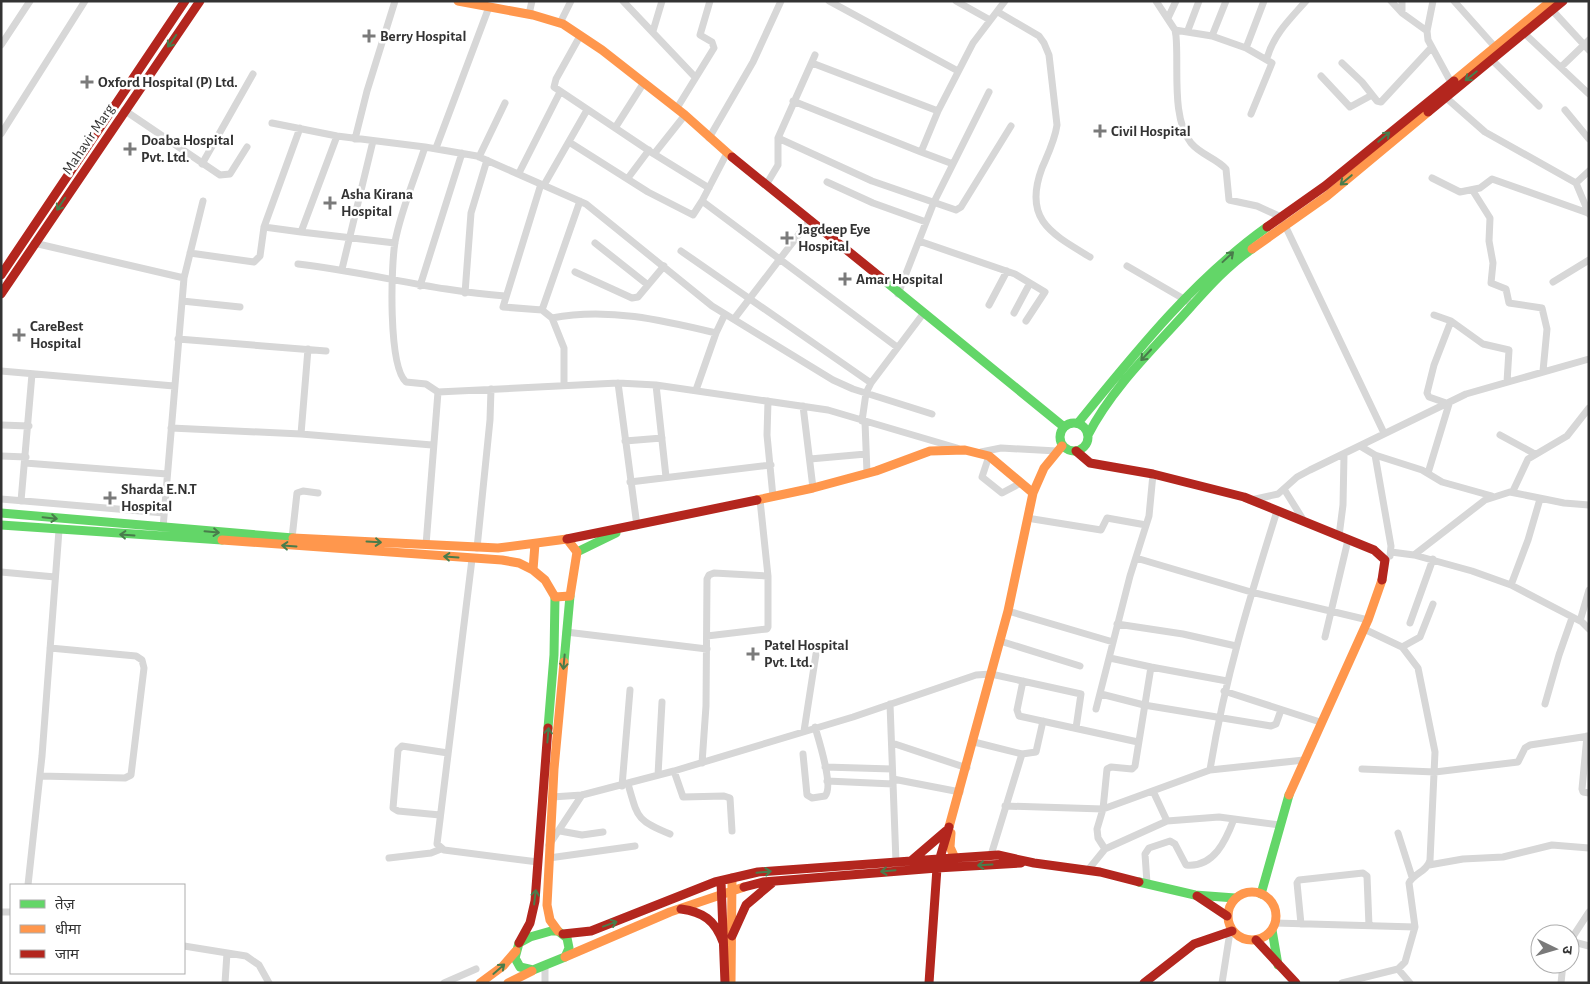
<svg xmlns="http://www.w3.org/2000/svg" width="1590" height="984" font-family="'Alegreya Sans','Noto Sans Devanagari',sans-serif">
  <rect width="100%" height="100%" fill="#fff"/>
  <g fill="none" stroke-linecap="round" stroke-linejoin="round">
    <path stroke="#d7d7d7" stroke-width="7" d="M623,1L695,77
      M829,1L958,71
      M956,1L990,20
      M1156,1L1175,30L1176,36C1179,67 1171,118 1191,143C1201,155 1216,158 1226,169L1229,200L1257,206L1281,217L1384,433
      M1391,1L1402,13
      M1402,1V13L1427,31
      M1433,1L1427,31L1428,40L1453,86
      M1454,1L1495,47
      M1552,10L1589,50
      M998,12L1039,36L1044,43L1049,55L1057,125C1055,140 1048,154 1042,168C1023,219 1050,233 1090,257
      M529,14L532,1
      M1168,18L1176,1
      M560,23L571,1
      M1175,30L1212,36L1246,48
      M1188,30L1199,1
      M653,31L662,1
      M1524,33L1589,94
      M580,36L556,79L554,87L654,154L709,188
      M1212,36L1226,1
      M1,45L30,1
      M1267,58C1274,34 1290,19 1306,1
      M1492,60L1539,106
      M812,63L938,111
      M1342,63L1362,82L1377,101L1381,102L1431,48
      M1561,67L1589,40
      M1321,76L1350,107L1372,95
      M1443,95L1485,132L1576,183L1589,214
      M793,101L921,152L938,111L973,43L1005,1
      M677,108L714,48L712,42L700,35L710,1
      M124,110L220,175L230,174L247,147
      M1565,110L1589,139
      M1251,114L1272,63L1246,48L1264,1
      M272,123L337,136L425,147L477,156L586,204L712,306L833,380L853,389L932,414
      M615,128L643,84
      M1,134L85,1
      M709,138L753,62L781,1
      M778,138L872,181L956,210L961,207L1011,126
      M355,139L367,91L395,1
      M569,142L648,192L693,215L702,201L727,153
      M425,147C415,178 401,210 395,242C391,266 388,366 406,382L426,384L438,392L618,383L656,385L828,410L957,448
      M436,148L489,7
      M921,152L953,164
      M654,154L685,115
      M479,157L505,103
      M202,164L253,74
      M519,173L560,92
      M628,178L649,150
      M1432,178L1460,192L1480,188L1492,179L1588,213
      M827,182L873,203L926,222
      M1576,183L1589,171
      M541,184L503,307L542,310L552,318
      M544,185L587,110
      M766,185L778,165V138L815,55
      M1473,191L1490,218L1489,241L1493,263L1491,283L1506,289L1509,303L1542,308L1547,329L1543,371
      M702,201L897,347
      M264,227L300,128
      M301,232L395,243
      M919,241L1015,274L1045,292L1026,321
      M34,243L184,278
      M595,243L648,285
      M681,251L871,383
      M190,253L254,262L260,256L264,227L301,232L337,136
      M298,264C368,272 434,291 505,296
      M1127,266L1189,302
      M342,269L373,141
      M575,272L632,298L638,297L664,266
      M1553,282L1589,260
      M420,286L462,153
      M465,293L471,213L487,160
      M898,294L934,202L989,92
      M182,301L240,307
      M989,305L1007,271
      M542,310L580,201
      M1014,313L1030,283
      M1434,315L1451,321L1483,344L1509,350L1507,382
      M734,319L809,221
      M178,339L326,351
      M1,371L174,386
      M618,383L637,526
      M564,385V348L552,318C607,307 662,320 716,333
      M656,385L666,477
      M696,390L716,333L725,314
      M768,401L767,435L773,497
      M803,406L813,488
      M862,421L866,393L871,383L923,314
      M865,422L867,473
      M1,425L29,426
      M171,428L301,434L432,445
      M301,434L308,349
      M1500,435L1535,454
      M625,441L662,438
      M1360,446L1375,455L1422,470L1442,482L1492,496
      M981,452L1001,448L1057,451
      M1375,455L1391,546L1390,556
      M1,456L26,457
      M989,456L982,477L1002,493L1021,483
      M810,459L866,454
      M25,463L167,474
      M1428,473L1449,404L1429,397L1427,393L1434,365L1451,321
      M630,482L771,465
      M1284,489L1304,521
      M1510,492L1564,503L1589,505
      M1,499L164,513
      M1251,500L1278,494L1297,477L1310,470L1466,394L1589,359
      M21,501L32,374
      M1033,519L1101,530L1107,518L1146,525
      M163,528L184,278L203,201
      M1339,536L1343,505L1344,455
      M292,538L297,493L303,491L318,493
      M426,545L438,392
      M477,548L490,420L491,389
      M1391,552L1414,555L1485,500L1513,491L1528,459L1567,436L1589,408
      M1414,555L1472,571L1511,585L1582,622L1589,629
      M1136,558L1251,592L1368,620
      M472,559L437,844L444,850L538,862
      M1,572L55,577
      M1511,585L1528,540L1540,499
      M1008,611L1113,642
      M1580,621L1589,590
      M1410,623L1433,559
      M1117,624L1183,634L1236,646
      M566,632L707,649
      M707,636L767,629L768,627V576L760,500
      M1325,637L1348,540
      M1000,641L1080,666
      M1402,647L1420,637L1433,604
      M1110,658L1151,667
      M1023,681L1017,710L1019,716L1138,742
      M1224,691L1320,722
      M1101,694L1144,705L1271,726L1276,724L1281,710
      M890,704L896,862
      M1545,704L1559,655L1572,618
      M1096,709L1130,576L1149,516L1153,474
      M804,731L816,654
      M1587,736L1582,789L1583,792L1589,793
      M974,742L1022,754L991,855
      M892,743L967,768
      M803,754L807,795L812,798L825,796C834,787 819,741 815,727
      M1022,754L1036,752L1043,721
      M702,763L706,706L707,579L709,575L714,573L768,576
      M825,767L892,769
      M1362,769L1435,772L1518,762L1525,748L1530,745L1589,736
      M1210,770C1224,681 1250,597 1277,511
      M674,771L683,797L724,796L730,798L732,831
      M658,775L662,702
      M40,776L125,778L131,775L144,668L142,660L136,656L50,648
      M893,779L960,792
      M827,781L893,784
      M628,784C638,818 636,820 670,834
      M622,786L630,690
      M552,797L582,795L674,771L853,717L976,675L991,674L1081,694L1076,728
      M1005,806L1103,809L1210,770L1304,760
      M440,815L398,811L393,808L398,750L402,746L448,753
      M1167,821L1219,817L1280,825
      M560,831L582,835L603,832
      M1398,833L1412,877
      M549,845L582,795
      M1105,849L1167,821L1153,791
      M389,858L431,853L441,849
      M549,858L635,846
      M1429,865L1463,859L1503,857L1552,845L1589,848
      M1088,870L1105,849L1098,838L1097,829L1103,809L1107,769L1111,767L1132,769L1135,766L1151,667L1227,681
      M1147,883L1145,854L1149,848L1170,841L1175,844L1186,865C1214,868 1226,840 1234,819
      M28,885L42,756L59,530
      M1,912H11
      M1275,923L1415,927
      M1301,924L1297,883L1299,880L1363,873L1367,876L1369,926
      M1570,941L1589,912
      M1570,941L1589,946
      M184,946L246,956L259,965L269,983
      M545,965V983
      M1398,969L1410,983
      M225,983L227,953
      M444,983L476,969
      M1222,983L1230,932
      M1342,983L1398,969L1405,962L1415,927L1409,883C1414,873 1427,872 1430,860L1435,752L1418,668L1402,647L1364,629
      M1561,983L1563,964"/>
    <path stroke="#63d668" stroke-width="9" d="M885,281L1064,427
      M1060 437a14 14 0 1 1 28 0a14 14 0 1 1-28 0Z
      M1078,423C1135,353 1193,280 1267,227
      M1088,435C1110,392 1146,356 1178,321C1201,296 1224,268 1252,249
      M1,513L293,538
      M1,525L222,540
      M577,552L616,533
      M564,662L570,596
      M548,728L554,655L555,597
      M1139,882L1195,895L1235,898
      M1261,894L1289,795
      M1272,930L1278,965
      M551,931H558L567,938L569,948L565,957L533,970L520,967L515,958L519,943L530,937Z"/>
    <path stroke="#ff974d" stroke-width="9" d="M458,1L533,15L563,24L602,50L685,115L732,157
      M1454,81L1551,1
      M1252,249L1327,196L1428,112
      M757,500L813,488L876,471L930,451L965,450L989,456L1033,493
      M293,538L498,548L567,539L577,552L570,596L555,597L545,580L533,570L535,544
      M222,540L502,560L519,563L533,570
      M1289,795L1368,620L1382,580
      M949,827L1008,611L1033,493L1044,468L1062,446
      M951,833L950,847L955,858
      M1228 916a24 24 0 1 1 48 0a24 24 0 1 1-48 0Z
      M558,931L550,920L547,905L554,769L564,662
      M565,957L670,912L744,887
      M480,983L503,966L516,951
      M508,983L532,971
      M731,983L732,878"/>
    <path stroke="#b3261e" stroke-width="9" d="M1428,112L1563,1
      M732,157L885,281
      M1267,227L1325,186L1454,81
      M1,275L185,1
      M1,294L200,1
      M1076,451L1090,463L1153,474L1244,497L1374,550L1385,560L1382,580
      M567,539L757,500
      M939,859L998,855L1034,863L1100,872L1139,882
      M911,861L946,831
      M721,881L725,983
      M744,887L763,882L937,868L949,827
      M1197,896L1227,916
      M681,909C703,912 715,920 723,942
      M563,934L591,931L715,882L758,872L939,859
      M732,936L746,905L772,883
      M1256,940L1296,983
      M519,943L530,923L535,901L548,728
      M929,983L937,868L1021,863
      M1144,983L1194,944L1232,931"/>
  </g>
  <defs><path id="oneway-shaft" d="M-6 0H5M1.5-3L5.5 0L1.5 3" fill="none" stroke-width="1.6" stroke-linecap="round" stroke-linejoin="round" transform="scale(1.25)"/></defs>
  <g stroke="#497c4b">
    <use href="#oneway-shaft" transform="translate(172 41) rotate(125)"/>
    <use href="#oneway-shaft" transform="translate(1471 76) rotate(141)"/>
    <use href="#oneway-shaft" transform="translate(1384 137) rotate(-40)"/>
    <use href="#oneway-shaft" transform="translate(1346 180) rotate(140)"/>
    <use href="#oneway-shaft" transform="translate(61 204) rotate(124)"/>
    <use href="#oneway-shaft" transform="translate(1228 257) rotate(-43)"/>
    <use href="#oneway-shaft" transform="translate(1146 355) rotate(133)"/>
    <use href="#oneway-shaft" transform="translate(50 518) rotate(6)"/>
    <use href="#oneway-shaft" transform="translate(212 532) rotate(5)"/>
    <use href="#oneway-shaft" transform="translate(127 535) rotate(-176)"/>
    <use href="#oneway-shaft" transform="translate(374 542) rotate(3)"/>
    <use href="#oneway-shaft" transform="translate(289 546) rotate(-176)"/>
    <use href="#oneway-shaft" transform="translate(451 557) rotate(-176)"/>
    <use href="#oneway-shaft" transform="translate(564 662) rotate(95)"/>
    <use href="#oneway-shaft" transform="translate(548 735) rotate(-85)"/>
    <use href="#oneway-shaft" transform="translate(985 865) rotate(177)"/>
    <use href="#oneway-shaft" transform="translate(888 871) rotate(175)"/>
    <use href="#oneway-shaft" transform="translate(764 872) rotate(-6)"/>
    <use href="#oneway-shaft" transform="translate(535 897) rotate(-83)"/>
    <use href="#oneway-shaft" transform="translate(610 924) rotate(-20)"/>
    <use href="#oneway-shaft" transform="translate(499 969) rotate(-41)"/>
  </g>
  <g fill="#7a7a7a" stroke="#fff" stroke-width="2">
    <path d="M366.5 28.5h5v5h5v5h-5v5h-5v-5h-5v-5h5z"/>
    <path d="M84.5 74.5h5v5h5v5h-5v5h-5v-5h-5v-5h5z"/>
    <path d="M1097.5 123.5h5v5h5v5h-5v5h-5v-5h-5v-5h5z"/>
    <path d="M127.5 141.5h5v5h5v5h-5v5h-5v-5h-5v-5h5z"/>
    <path d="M327.5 195.5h5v5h5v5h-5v5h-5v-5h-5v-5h5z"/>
    <path d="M784.5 230.5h5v5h5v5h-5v5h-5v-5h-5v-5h5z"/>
    <path d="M842.5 271.5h5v5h5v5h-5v5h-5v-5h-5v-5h5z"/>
    <path d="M16.5 327.5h5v5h5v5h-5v5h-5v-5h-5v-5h5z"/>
    <path d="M107.5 490.5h5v5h5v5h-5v5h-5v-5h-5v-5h5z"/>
    <path d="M750.5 646.5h5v5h5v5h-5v5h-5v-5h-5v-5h5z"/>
  </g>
  <g text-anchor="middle" stroke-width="5" stroke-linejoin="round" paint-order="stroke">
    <g font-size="15" font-weight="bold" fill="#333" stroke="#fff" text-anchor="start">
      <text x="380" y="41">Berry Hospital</text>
      <text x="98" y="87">Oxford Hospital (P) Ltd.</text>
      <text x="1111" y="136">Civil Hospital</text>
      <text x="141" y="145">Doaba Hospital<tspan x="141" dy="17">Pvt. Ltd.</tspan></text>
      <text x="341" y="199">Asha Kirana<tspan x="341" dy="17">Hospital</tspan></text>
      <text x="798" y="234">Jagdeep Eye<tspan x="798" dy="17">Hospital</tspan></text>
      <text x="856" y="284">Amar Hospital</text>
      <text x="30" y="331">CareBest<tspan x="30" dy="17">Hospital</tspan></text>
      <text x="121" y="494">Sharda E.N.T<tspan x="121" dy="17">Hospital</tspan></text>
      <text x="764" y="650">Patel Hospital<tspan x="764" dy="17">Pvt. Ltd.</tspan></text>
    </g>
    <g font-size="15" fill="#333" stroke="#fff">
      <text transform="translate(88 139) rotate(-56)" y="5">Mahavir Marg</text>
    </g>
  </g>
  <rect width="1590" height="984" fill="none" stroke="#333333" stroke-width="5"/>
  <rect x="10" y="884" width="175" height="90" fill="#ffffff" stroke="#adadad"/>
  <rect x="20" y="900" width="25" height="8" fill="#63d668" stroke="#adadad"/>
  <text x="55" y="909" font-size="15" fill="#333333">तेज़</text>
  <rect x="20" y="925" width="25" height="8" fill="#ff974d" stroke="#adadad"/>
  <text x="55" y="934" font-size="15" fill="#333333">धीमा</text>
  <rect x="20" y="950" width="25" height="8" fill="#b3261e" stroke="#adadad"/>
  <text x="55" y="959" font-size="15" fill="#333333">जाम</text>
  <g transform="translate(1555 949) rotate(95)"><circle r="24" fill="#ffffff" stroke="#adadad"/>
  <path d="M0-4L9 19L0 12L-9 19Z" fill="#7a7a7a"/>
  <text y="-8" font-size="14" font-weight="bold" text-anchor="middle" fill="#333333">उ</text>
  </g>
</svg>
